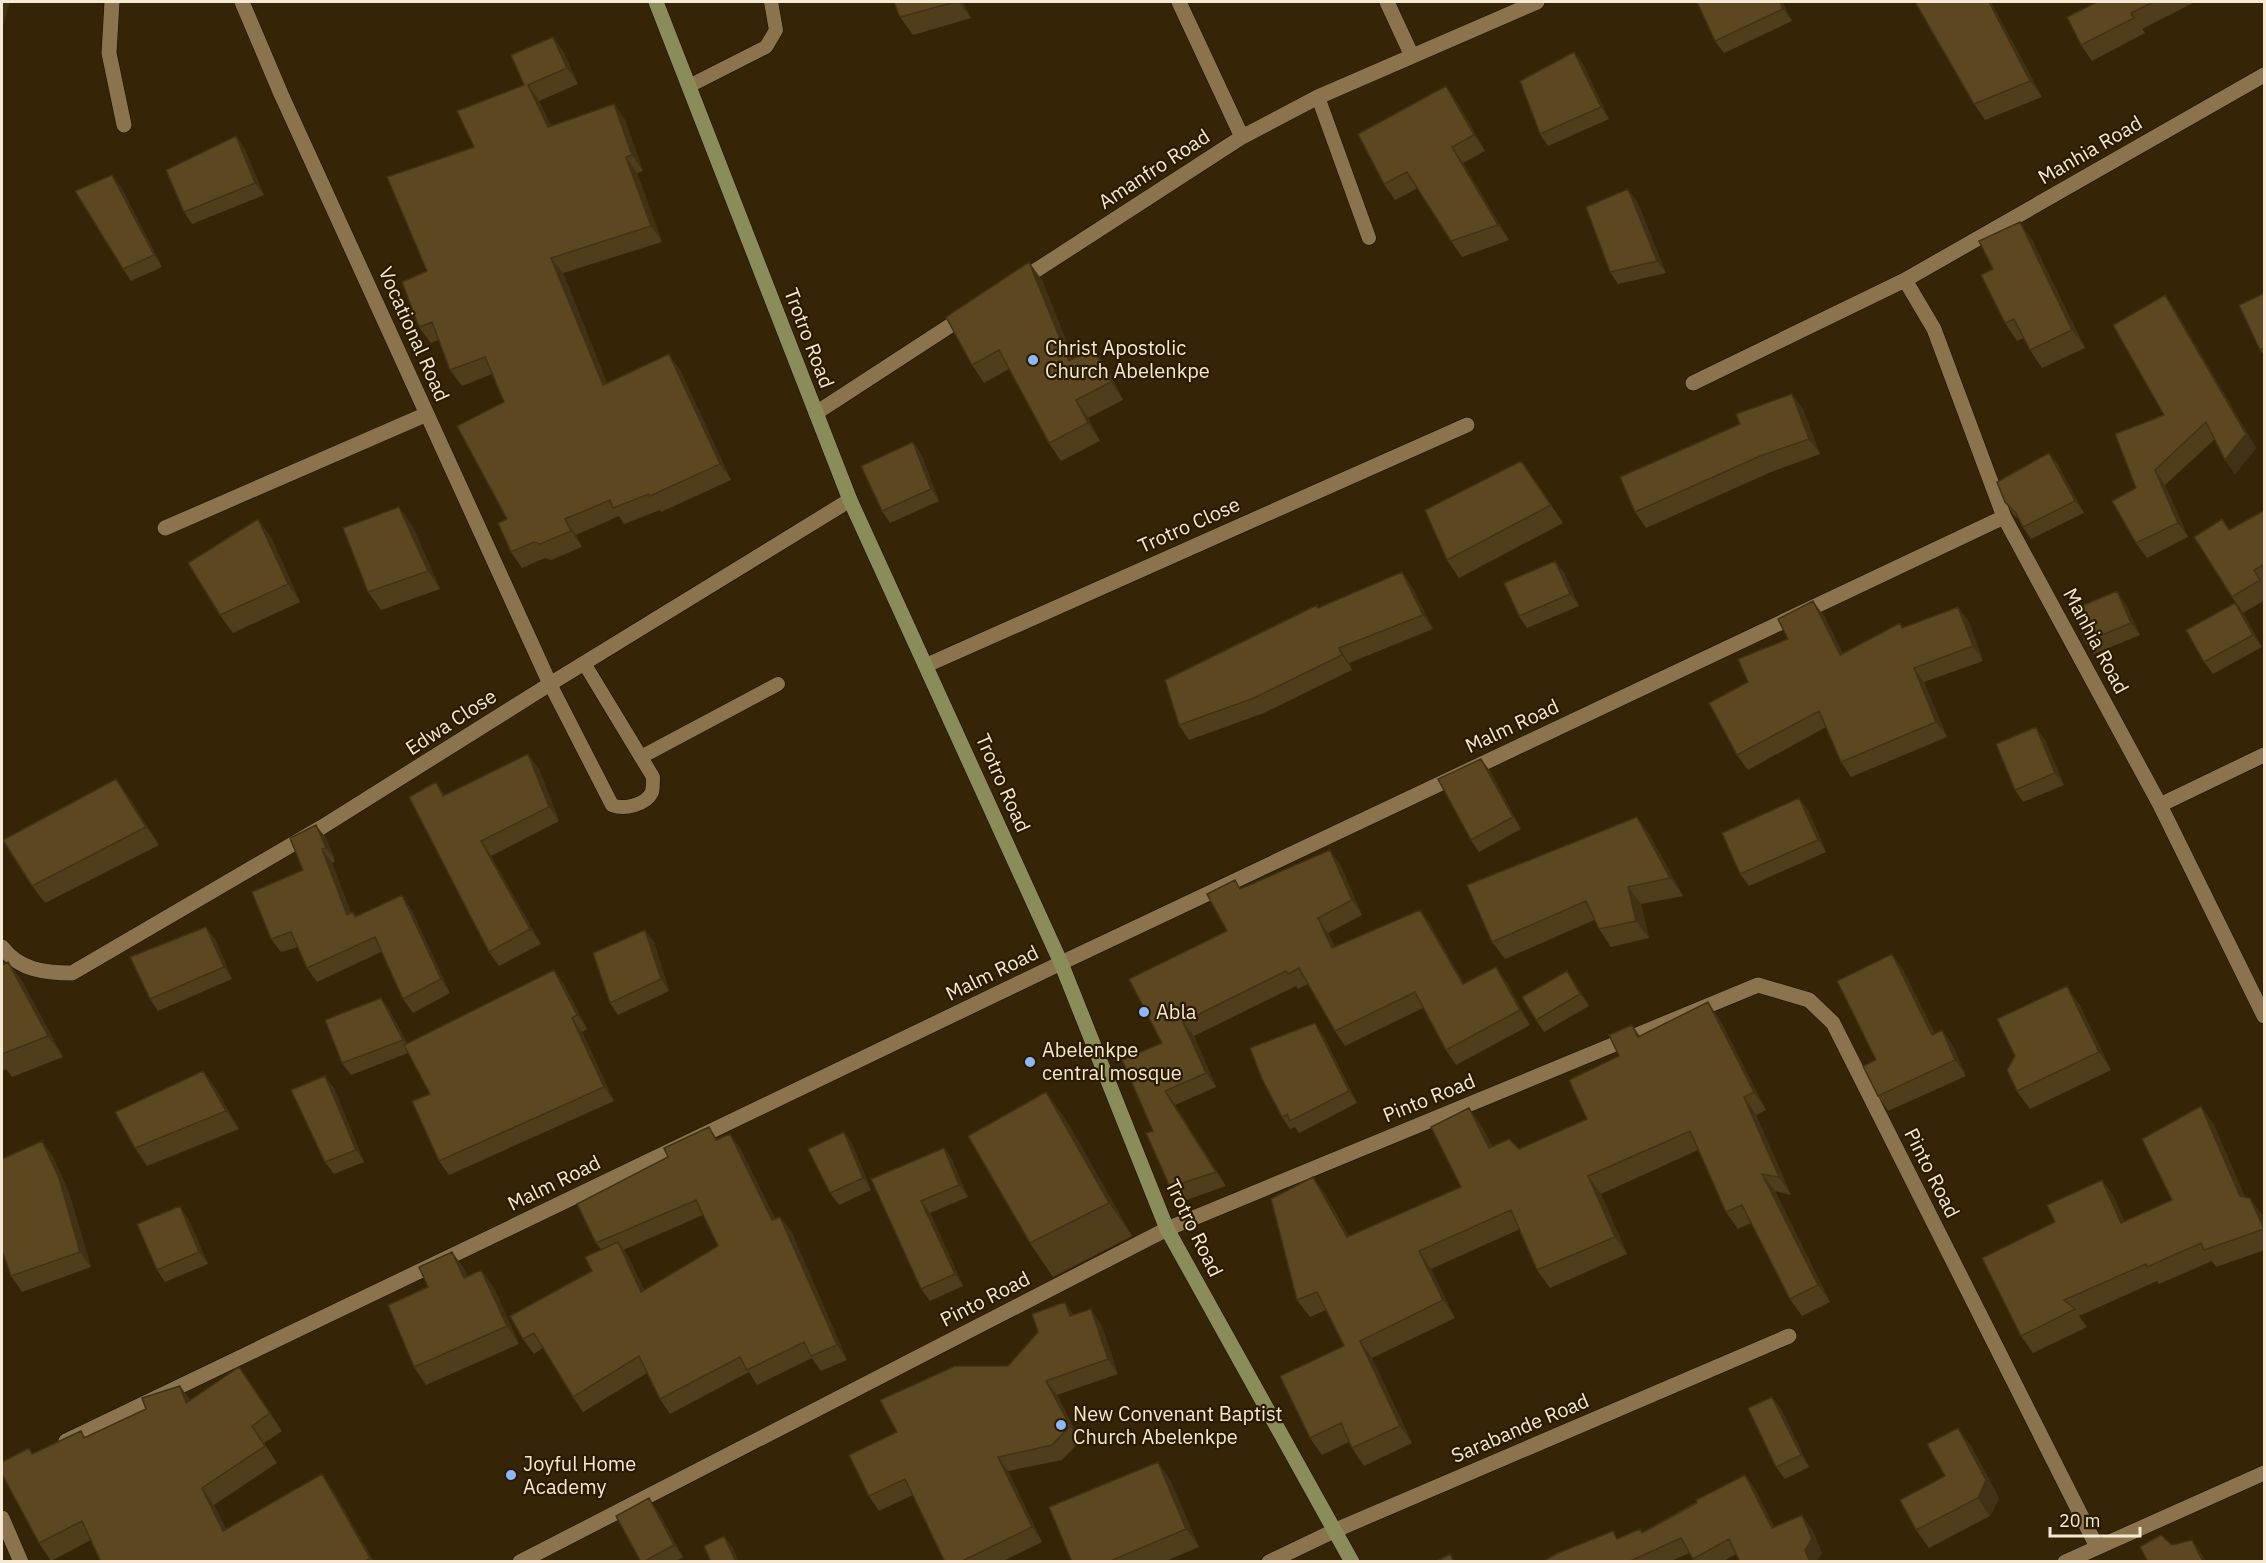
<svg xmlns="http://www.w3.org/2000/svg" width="2266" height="1563" font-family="'IBM Plex Sans',sans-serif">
  <rect width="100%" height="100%" fill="#352506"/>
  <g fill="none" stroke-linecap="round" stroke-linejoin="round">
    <g stroke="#190e00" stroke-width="15">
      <path id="lane" d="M689,86L766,47L776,30L771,2
        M1318,97L1369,238
        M550,684L612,805C624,810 646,805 652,792C653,788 653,781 653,777L584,663
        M641,757L778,684"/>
    </g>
    <g stroke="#190e00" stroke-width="16">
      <path id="street" d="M112,2L109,53L124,125
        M242,2L281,94L550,684
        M1179,2L1242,137
        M1387,2L1412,56
        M1905,280L1934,329L2004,517L2160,805L2264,1016
        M1018,282L1242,137L1318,97L1537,2
        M1693,383L1905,280L2264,75
        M816,413L968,314
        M165,528L427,414
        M927,665L1467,425
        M2160,805L2264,755
        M2,947C19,970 45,973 72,973L322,827L550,684L850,500
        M66,1441L1061,963L2004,517
        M2,1518L21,1562
        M520,1562L1167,1229L1758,985L1809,1000L1833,1023L2097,1547
        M1269,1562L1336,1530L1789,1336
        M2065,1562L2264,1473"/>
    </g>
    <g stroke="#190e00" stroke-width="16">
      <path id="secondary" d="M656,2L850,500L1061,963L1167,1229L1352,1562"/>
    </g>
    <use href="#lane" stroke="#8b744d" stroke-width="14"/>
    <use href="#street" stroke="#8b744d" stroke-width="15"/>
    <use href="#secondary" stroke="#8a8d5a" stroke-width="15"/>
  </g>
  <path fill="#503d1c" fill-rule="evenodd" d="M894,2H963L971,18L913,35L900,17Z
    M1782,2L1792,21L1724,53L1715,41Z
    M1915,2H1991L2042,97L1985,120L1974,104Z
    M2097,2H2195L2142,29L2145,33L2092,61L2081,45Z
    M553,37L564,53L578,84L539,101L551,126L614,104L625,120L643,171L637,173L662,242L563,273L607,383L680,370L731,480L661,512L660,510L624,524L619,516L576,535L582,547L551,560L545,558L522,568L511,552L507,519L504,402L492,374L462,386L450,370L439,340L431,343L419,327L427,271L524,85Z
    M1574,52L1583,64L1609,119L1548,146L1540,134Z
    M1457,102L1485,151L1463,163L1509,240L1462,257L1451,241L1418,188L1395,200L1384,184Z
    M236,136L244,148L264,195L192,224L184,212Z
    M121,187L162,267L131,281L123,269Z
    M1637,201L1666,273L1618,284L1610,272Z
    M2032,240L2085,348L2042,368L2030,350L2024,338L2017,341L2005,323L1993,269Z
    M1042,280L1073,358L1106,366L1123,400L1088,418L1100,441L1061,461L1049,443L1009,369L984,383L972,365Z
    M2265,293V356L2260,350Z
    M2175,310L2256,448L2235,474L2225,460L2215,439L2165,485L2188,537L2147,558L2136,543V488L2164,415Z
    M1803,409L1820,454L1771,472L1646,528L1635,512Z
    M913,442L921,454L939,501L890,523L882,511Z
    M2049,453L2058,465L2084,513L2031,539L2023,527L2020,520L2014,515L2005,502Z
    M1534,479L1563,523L1459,578L1447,560Z
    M2265,510V600L2243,613L2232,597L2222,519L2229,530Z
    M412,525L440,589L381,610L368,592Z
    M271,537L300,602L233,633L220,615Z
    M1555,561L1564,573L1579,606L1527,628L1519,616Z
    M1402,572L1412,587L1433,629L1349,663L1352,670L1264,713L1189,740L1179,725L1319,608Z
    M2125,603L2140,635L2094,654L2085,642Z
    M2235,603L2244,615L2262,647L2213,674L2204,662Z
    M1958,607L1969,622L1983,661L1924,682L1947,737L1851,777L1841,762L1826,727L1748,770L1737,755L1748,682L1824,616L1843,654L1903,627Z
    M2045,740L2064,785L2023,802L2015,790Z
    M539,769L559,821L491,856L541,944L499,966L489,952L436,782L445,796Z
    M1490,771L1521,829L1479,852L1471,840Z
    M129,797L159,845L45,903L32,886Z
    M1808,810L1826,852L1749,886L1740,874Z
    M1637,817L1649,834L1683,896L1641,904L1649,938L1611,947L1599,929L1594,920L1505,959L1492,942Z
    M326,838L335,861L332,863L351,913L353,912L356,916L411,909L450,993L413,1013L403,999L381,952L317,982L307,968L298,947L281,952L271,939L303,870Z
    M1340,864L1362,915L1328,933L1335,947L1420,910L1430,924L1464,984L1506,981L1530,1025L1456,1065L1446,1050L1423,1008L1345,1046L1335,1031L1308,984L1298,989L1296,986L1194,1036L1216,1087L1175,1105L1226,1186L1181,1202L1170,1187L1153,1131L1162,1043L1227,931L1241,888Z
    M215,939L232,979L158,1011L150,999Z
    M654,942L669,991L618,1015L610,1003Z
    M1892,954L1903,970L1935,1034L1942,1030L1953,1046L1966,1076L1888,1111L1878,1096L1876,1060Z
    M8,962L23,983L63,1057L12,1077L6,1069L2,1071V965Z
    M1567,971L1575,983L1589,1006L1544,1032L1536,1020Z
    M563,983L587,1029L582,1032L614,1101L449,1175L439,1161L430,1094L408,1053L351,1075L342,1063L381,998L389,1010L407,1043Z
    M2079,1004L2111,1070L2030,1109L2017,1091Z
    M1720,1020L1766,1110L1756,1115L1791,1195L1775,1191L1830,1302L1802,1316L1790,1299L1751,1223L1738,1229L1726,1212L1698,1150L1601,1194L1627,1254L1550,1288L1537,1270L1520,1229L1431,1269L1455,1318L1372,1358L1412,1443L1364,1466L1352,1448L1349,1442L1322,1455L1310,1438L1344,1346L1326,1310L1310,1317L1297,1300L1325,1194L1349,1236L1461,1187L1481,1125L1492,1146L1519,1149L1587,1119L1619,1056L1632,1025L1640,1036Z
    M1323,1035L1357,1103L1299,1133L1295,1127L1290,1129L1282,1117Z
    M203,1071L216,1089L239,1129L147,1166L135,1148Z
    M334,1088L364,1162L334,1174L325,1162Z
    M1046,1092L1069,1125L1132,1236L1053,1277L1030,1243Z
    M2213,1123L2245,1197L2262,1215L2265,1219V1250L2216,1267L2212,1261L2159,1284L2157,1281L2079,1316L2087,1327L2033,1353L2021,1336L2055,1222L2102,1180L2114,1197L2124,1221L2172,1200Z
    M709,1127L717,1139L740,1148L775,1219L791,1231L847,1360L821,1371L812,1358L757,1385L749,1372L670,1414L660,1399L647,1373L583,1412L573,1397L543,1348L534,1354L523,1339L592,1271L601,1249L596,1243L668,1157ZM703,1215L718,1246L644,1290L628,1256L623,1250Z
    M844,1132L852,1144L871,1190L839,1205L830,1193Z
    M944,1148L952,1160L968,1197L930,1213L963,1286L930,1301L921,1289L871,1179Z
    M53,1157L69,1193L91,1267L22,1292L11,1276Z
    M188,1218L208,1264L165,1282L157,1270Z
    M452,1252L465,1270L467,1276L481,1270L494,1288L519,1344L426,1385L414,1367L428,1287Z
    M1074,1315L1101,1324L1118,1374L1057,1395L1080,1441L1062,1460L1008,1471L1042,1542L1001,1562H945L913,1495L879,1511L869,1496L897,1432L1008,1366Z
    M239,1367L282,1431L264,1443L277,1463L214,1505L226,1529L334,1492L374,1562H101L91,1540L51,1561L39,1543L81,1431L85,1437L146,1409L180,1386L190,1400Z
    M1772,1397L1781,1409L1809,1467L1785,1479L1776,1467Z
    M1958,1428L1971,1446L1999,1498L1990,1516L1929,1548L1916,1530L1945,1476Z
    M1158,1462L1170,1480L1199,1547L1163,1562H1072Z
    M1745,1475L1755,1489L1774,1527L1812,1529L1822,1553L1816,1562H1740L1736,1554L1722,1562H1694L1689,1553L1669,1562H1542L1619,1539L1640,1529L1642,1532Z
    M657,1510L683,1557L675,1562H641Z"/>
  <path fill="#413216" d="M2,2H10L2,29Z
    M959,2H963L971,18Z
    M1780,2H1782L1792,21L1783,9Z
    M1989,2H1991L2042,97L2030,81Z
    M553,37L564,53L578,84L567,68Z
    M1574,52L1583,64L1609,119L1601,107Z
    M528,85L539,101L559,143L548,127Z
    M1446,86L1457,102L1485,151L1474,135Z
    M614,104L625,120L643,171L632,155Z
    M236,136L244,148L264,195L255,183Z
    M1452,147L1463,163L1509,240L1498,225Z
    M626,157L637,173L662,242L651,226Z
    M112,175L121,187L162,267L154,255Z
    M1628,189L1637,201L1666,273L1657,261Z
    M2020,222L2032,240L2085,348L2072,330Z
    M551,258L563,273L614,401L603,385Z
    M1029,262L1042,280L1081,379L1069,361Z
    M2165,295L2175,310L2256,448L2235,474L2225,460Z
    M1093,348L1106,366L1123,400L1111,382Z
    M669,354L680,370L731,480L720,464Z
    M1792,394L1803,409L1820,454L1809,439Z
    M1076,400L1088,418L1100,441L1088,423Z
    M913,442L921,454L939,501L931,489Z
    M2049,453L2058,465L2084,513L2075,501Z
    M1521,461L1534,479L1563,523L1551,505Z
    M2155,470L2165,485L2188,537L2178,523Z
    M399,507L412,525L440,589L428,571Z
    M258,519L271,537L300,602L288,584Z
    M565,519L576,535L582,547L571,531Z
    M1555,561L1564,573L1579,606L1570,594Z
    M1402,572L1412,587L1433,629L1423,615Z
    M2117,591L2125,603L2140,635L2131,623Z
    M1813,601L1824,616L1851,670L1840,655Z
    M2235,603L2244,615L2262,647L2253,635Z
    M1958,607L1969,622L1983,661L1973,646Z
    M1339,648L1349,663L1352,670L1342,655Z
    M1914,668L1924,682L1947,737L1936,722Z
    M2036,727L2045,740L2064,785L2055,773Z
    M528,754L539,769L559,821L549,807Z
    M1481,759L1490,771L1521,829L1513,817Z
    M116,779L129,797L159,845L146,827Z
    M1799,798L1808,810L1826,852L1818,840Z
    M1637,817L1649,834L1683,896L1670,878Z
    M316,825L326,838L335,861L326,848Z
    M481,841L491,856L541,944L530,929Z
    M322,849L332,863L357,928L347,915Z
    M1330,850L1340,864L1362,915L1352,900Z
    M1628,887L1641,904L1649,938L1636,921Z
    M402,895L411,909L450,993L441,979Z
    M1420,910L1430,924L1473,999L1463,984Z
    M1318,918L1328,933L1343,963L1332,948Z
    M206,927L215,939L232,979L224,967Z
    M645,930L654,942L669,991L661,979Z
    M1892,954L1903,970L1943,1050L1932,1035Z
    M8,962L23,983L63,1057L48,1036Z
    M1496,967L1506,981L1530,1025L1520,1010Z
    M554,970L563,983L587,1029L577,1015Z
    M1567,971L1575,983L1589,1006L1580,994Z
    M2067,986L2079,1004L2111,1070L2099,1052Z
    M381,998L389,1010L411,1052L403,1040Z
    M1708,1002L1720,1020L1766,1110L1754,1092Z
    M572,1018L582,1032L614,1101L604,1087Z
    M1183,1022L1194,1036L1216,1087L1206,1073Z
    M1315,1023L1323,1035L1357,1103L1349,1091Z
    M1942,1030L1953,1046L1966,1076L1955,1060Z
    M203,1071L216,1089L239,1129L226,1111Z
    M325,1076L334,1088L364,1162L356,1150Z
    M1165,1091L1175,1105L1226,1186L1216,1172Z
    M1046,1092L1069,1125L1132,1236L1109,1203Z
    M1744,1097L1756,1115L1791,1195L1779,1177Z
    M2201,1106L2213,1123L2252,1213L2240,1196Z
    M1469,1108L1481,1125L1501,1165L1489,1148Z
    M844,1132L852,1144L871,1190L863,1178Z
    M730,1134L740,1148L782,1235L772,1220Z
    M42,1141L53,1157L69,1193L91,1267L80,1252Z
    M944,1148L952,1160L968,1197L959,1185Z
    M1762,1174L1775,1191L1830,1302L1818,1285Z
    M1588,1176L1601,1194L1627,1254L1615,1237Z
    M1313,1177L1325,1194L1359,1254L1347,1237Z
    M2102,1180L2114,1197L2133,1240L2121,1223Z
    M2250,1198L2265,1219L2264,1229Z
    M921,1201L930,1213L963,1286L955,1274Z
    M180,1206L188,1218L208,1264L199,1252Z
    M780,1217L791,1231L847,1360L837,1345Z
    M618,1242L628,1256L652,1306L641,1292Z
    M1419,1251L1431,1269L1455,1318L1443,1300Z
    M452,1252L465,1270L476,1296L464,1278Z
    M481,1270L494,1288L519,1344L507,1326Z
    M1065,1302L1075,1317L1070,1316Z
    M1091,1309L1101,1324L1118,1374L1108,1359Z
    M1360,1341L1372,1358L1412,1443L1400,1426Z
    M1046,1381L1057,1395L1080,1441L1070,1426Z
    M180,1386L192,1403H186Z
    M1772,1397L1781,1409L1809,1467L1801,1455Z
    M1958,1428L1971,1446L1999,1498L1990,1516L1978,1498Z
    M998,1457L1008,1471L1042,1542L1032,1527Z
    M1158,1462L1170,1480L1199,1547L1186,1529Z
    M322,1474L334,1492L374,1562H372L370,1558Z
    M1745,1475L1755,1489L1782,1542L1772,1528Z
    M202,1488L214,1505L235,1548L223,1531Z
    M649,1498L657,1510L683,1557L674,1545Z
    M1802,1515L1812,1529L1822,1553L1816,1562H1810L1805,1550Z
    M724,1536L733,1548L739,1562H736Z
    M2192,1540L2203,1556L2206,1562H2203Z"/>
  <path fill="#5d4720" stroke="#413216" stroke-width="1.5" d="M894,2H955L900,17Z
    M1697,2H1780L1783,9L1715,41Z
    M1915,2H1989L2030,81L1974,104Z
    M2097,2H2153L2131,13L2134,18L2081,45L2067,17Z
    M553,37L567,68L528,85L548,127L614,104L632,155L626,157L651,226L551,258L603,385L669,354L720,464L650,496L649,494L613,508L610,500L565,519L571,531L540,544L534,542L511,552L498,523L507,519L457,426L504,402L485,357L450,370L432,322L419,327L402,282L427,271L387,177L474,147L457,111L524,85L511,55Z
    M1574,52L1601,107L1540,134L1520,81Z
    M1446,86L1474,135L1452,147L1498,225L1451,241L1407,172L1384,184L1358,134Z
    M236,136L255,183L184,212L166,170Z
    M112,175L154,255L123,269L75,191Z
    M1628,189L1657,261L1610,272L1586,207Z
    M2020,222L2072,330L2030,350L2014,319L2005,323L1981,275L1993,269L1979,241Z
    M1029,262L1069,361L1093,348L1111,382L1076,400L1088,423L1049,443L999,350L972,365L946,317Z
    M2265,293V348L2260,350L2239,305Z
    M2165,295L2246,434L2225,460L2206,422L2155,470L2178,523L2136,543L2112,501L2136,488L2115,434L2164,415L2113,325Z
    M1792,394L1809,439L1760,456L1635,512L1620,477L1740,424L1736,414Z
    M913,442L931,489L882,511L861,466Z
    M2049,453L2075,501L2023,527L2016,513L2005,502L1997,482Z
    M1521,461L1551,505L1447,560L1425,510Z
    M399,507L428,571L368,592L343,528Z
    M2265,510V564L2254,570L2260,580L2232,597L2194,537L2222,519L2229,530Z
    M258,519L288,584L220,615L188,563Z
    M1555,561L1570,594L1519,616L1504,583Z
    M1402,572L1423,615L1339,648L1342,655L1254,698L1179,725L1165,680L1317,605L1318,608Z
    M2117,591L2131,623L2085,642L2072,610Z
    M1813,601L1840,655L1900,623L1902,628L1958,607L1973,646L1914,668L1936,722L1841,762L1819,711L1737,755L1709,703L1748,682L1738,659L1788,639L1778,619Z
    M2235,603L2253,635L2204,662L2186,630Z
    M2036,727L2055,773L2015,790L1996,744Z
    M528,754L549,807L481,841L530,929L489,952L409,797L436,782L443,796Z
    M1481,759L1513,817L1471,840L1438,779Z
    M116,779L146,827L32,886L3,840Z
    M1799,798L1818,840L1740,874L1722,833Z
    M1637,817L1670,878L1628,887L1636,921L1599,929L1586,901L1492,942L1467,885Z
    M316,825L326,848L322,849L347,915L353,912L355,917L402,895L441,979L403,999L375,937L307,968L291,932L271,939L252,892L303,870L290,838Z
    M1330,850L1352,900L1318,918L1332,948L1420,910L1463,984L1496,967L1520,1010L1446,1050L1415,992L1335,1031L1299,968L1288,974L1286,971L1183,1022L1206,1073L1165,1091L1216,1172L1170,1187L1146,1133L1153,1131L1122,1060L1162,1043L1129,979L1227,931L1207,894L1235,880L1240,889Z
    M206,927L224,967L150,999L130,957Z
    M645,930L661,979L610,1003L593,953Z
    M1892,954L1932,1035L1942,1030L1955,1060L1878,1096L1863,1066L1876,1060L1837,981Z
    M8,962L48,1036L2,1054V965Z
    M554,970L577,1015L572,1018L604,1087L439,1161L412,1101L430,1094L404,1045Z
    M1567,971L1580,994L1536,1020L1522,997Z
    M2067,986L2099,1052L2017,1091L2007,1070L2015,1056L1997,1019Z
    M381,998L403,1040L342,1063L325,1020Z
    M1708,1002L1754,1092L1744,1097L1779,1177L1762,1174L1818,1285L1790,1299L1742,1205L1726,1212L1690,1131L1588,1176L1615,1237L1537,1270L1511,1210L1419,1251L1443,1300L1360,1341L1400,1426L1352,1448L1341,1423L1310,1438L1280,1376L1344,1346L1317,1292L1297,1300L1271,1199L1313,1177L1347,1237L1461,1187L1431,1127L1469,1108L1489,1148L1509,1139L1519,1149L1587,1119L1569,1080L1619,1056L1609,1035L1632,1025L1638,1037Z
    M1315,1023L1349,1091L1290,1121L1287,1114L1282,1117L1262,1079L1250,1048Z
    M203,1071L226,1111L135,1148L115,1112Z
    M325,1076L356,1150L325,1162L291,1090Z
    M1046,1092L1109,1203L1030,1243L968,1136Z
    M2201,1106L2240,1196L2250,1198L2264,1229L2204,1250L2201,1243L2147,1267L2146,1264L2064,1300L2075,1309L2021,1336L1982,1258L2055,1222L2047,1205L2102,1180L2121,1223L2172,1200L2142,1139Z
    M709,1127L716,1140L730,1134L772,1220L780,1217L837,1345L811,1356L804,1342L747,1370L740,1357L660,1399L639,1356L573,1397L534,1333L523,1339L510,1316L592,1271L585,1257L618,1242L641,1292L718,1246L696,1200L596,1243L577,1204L668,1157L664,1148Z
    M844,1132L863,1178L830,1193L808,1149Z
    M42,1141L59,1178L80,1252L11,1276L2,1250V1159Z
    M944,1148L959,1185L921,1201L955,1274L921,1289L871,1179Z
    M180,1206L199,1252L157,1270L137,1224Z
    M452,1252L464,1278L481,1270L507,1326L414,1367L388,1305L428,1287L419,1267Z
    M1065,1302L1070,1316L1091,1309L1108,1359L1046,1381L1070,1426L1052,1445L998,1457L1032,1527L960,1562H945L905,1479L869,1496L849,1455L897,1432L880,1400L955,1366H1008L1038,1332L1032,1314Z
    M239,1367L270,1413L252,1426L265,1446L202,1488L223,1531L322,1474L370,1558L364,1562H101L82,1521L39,1543L2,1474V1462L29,1448L32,1454L81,1431L84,1438L146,1409L142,1398L180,1386L186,1403Z
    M1772,1397L1801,1455L1776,1467L1748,1408Z
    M1958,1428L1986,1480L1978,1498L1916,1530L1900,1500L1945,1476L1927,1444Z
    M1158,1462L1186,1529L1108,1562H1072L1049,1507Z
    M1745,1475L1772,1528L1802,1515L1812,1539L1805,1550L1810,1562H1740L1729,1539L1693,1559L1681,1538L1628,1562H1542L1558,1553L1613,1531L1617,1539L1640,1529L1642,1533L1697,1503L1696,1500Z
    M649,1498L674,1545L643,1562H641L616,1516Z
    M2161,1535L2172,1545L2192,1540L2203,1562H2148L2140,1547Z
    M724,1536L736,1562H711L704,1546Z
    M1450,1554L1454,1562H1435Z"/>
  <g fill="#8eb8fd" stroke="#2a1b00" stroke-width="2">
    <circle cx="1033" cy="360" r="6"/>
    <circle cx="1144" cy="1012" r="6"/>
    <circle cx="1030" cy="1062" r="6"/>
    <circle cx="1061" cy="1425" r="6"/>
    <circle cx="511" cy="1475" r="6"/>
  </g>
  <g text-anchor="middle" stroke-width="4.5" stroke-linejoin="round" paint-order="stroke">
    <g font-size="20" fill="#f6e9d4" stroke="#2a1b00">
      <text transform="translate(2090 150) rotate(-30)" y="7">Manhia Road</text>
      <text transform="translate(1154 169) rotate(-33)" y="7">Amanfro Road</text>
      <text transform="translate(414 334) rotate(66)" y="7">Vocational Road</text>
      <text transform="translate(809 338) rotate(69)" y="7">Trotro Road</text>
      <text transform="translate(1189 525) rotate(-24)" y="7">Trotro Close</text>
      <text transform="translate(2096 641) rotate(62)" y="7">Manhia Road</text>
      <text transform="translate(451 722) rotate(-33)" y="7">Edwa Close</text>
      <text transform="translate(1512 726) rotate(-25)" y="7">Malm Road</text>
      <text transform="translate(1003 783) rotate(66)" y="7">Trotro Road</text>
      <text transform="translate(992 973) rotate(-26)" y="7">Malm Road</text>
      <text transform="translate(1429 1098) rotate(-22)" y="7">Pinto Road</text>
      <text transform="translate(1932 1173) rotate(63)" y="7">Pinto Road</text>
      <text transform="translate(554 1183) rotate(-26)" y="7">Malm Road</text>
      <text transform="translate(1194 1228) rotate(64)" y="7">Trotro Road</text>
      <text transform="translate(985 1299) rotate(-27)" y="7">Pinto Road</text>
      <text transform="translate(1520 1428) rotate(-23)" y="7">Sarabande Road</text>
    </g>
    <g font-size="20" fill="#f6e9d4" stroke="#2a1b00" text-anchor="start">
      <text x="1045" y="355">Christ Apostolic<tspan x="1045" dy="23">Church Abelenkpe</tspan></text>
      <text x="1156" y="1019">Abla</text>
      <text x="1042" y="1057">Abelenkpe<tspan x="1042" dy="23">central mosque</tspan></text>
      <text x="1073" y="1421">New Convenant Baptist<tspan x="1073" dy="23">Church Abelenkpe</tspan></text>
      <text x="523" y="1471">Joyful Home<tspan x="523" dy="23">Academy</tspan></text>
    </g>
  </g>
  <rect width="2266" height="1563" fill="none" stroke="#f6e9d4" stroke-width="6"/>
  <path d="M2050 1527v9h90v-9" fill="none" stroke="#f6e9d4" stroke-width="3"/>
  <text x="2059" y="1527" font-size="18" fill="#f6e9d4" stroke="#2a1b00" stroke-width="4.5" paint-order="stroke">20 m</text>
</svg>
